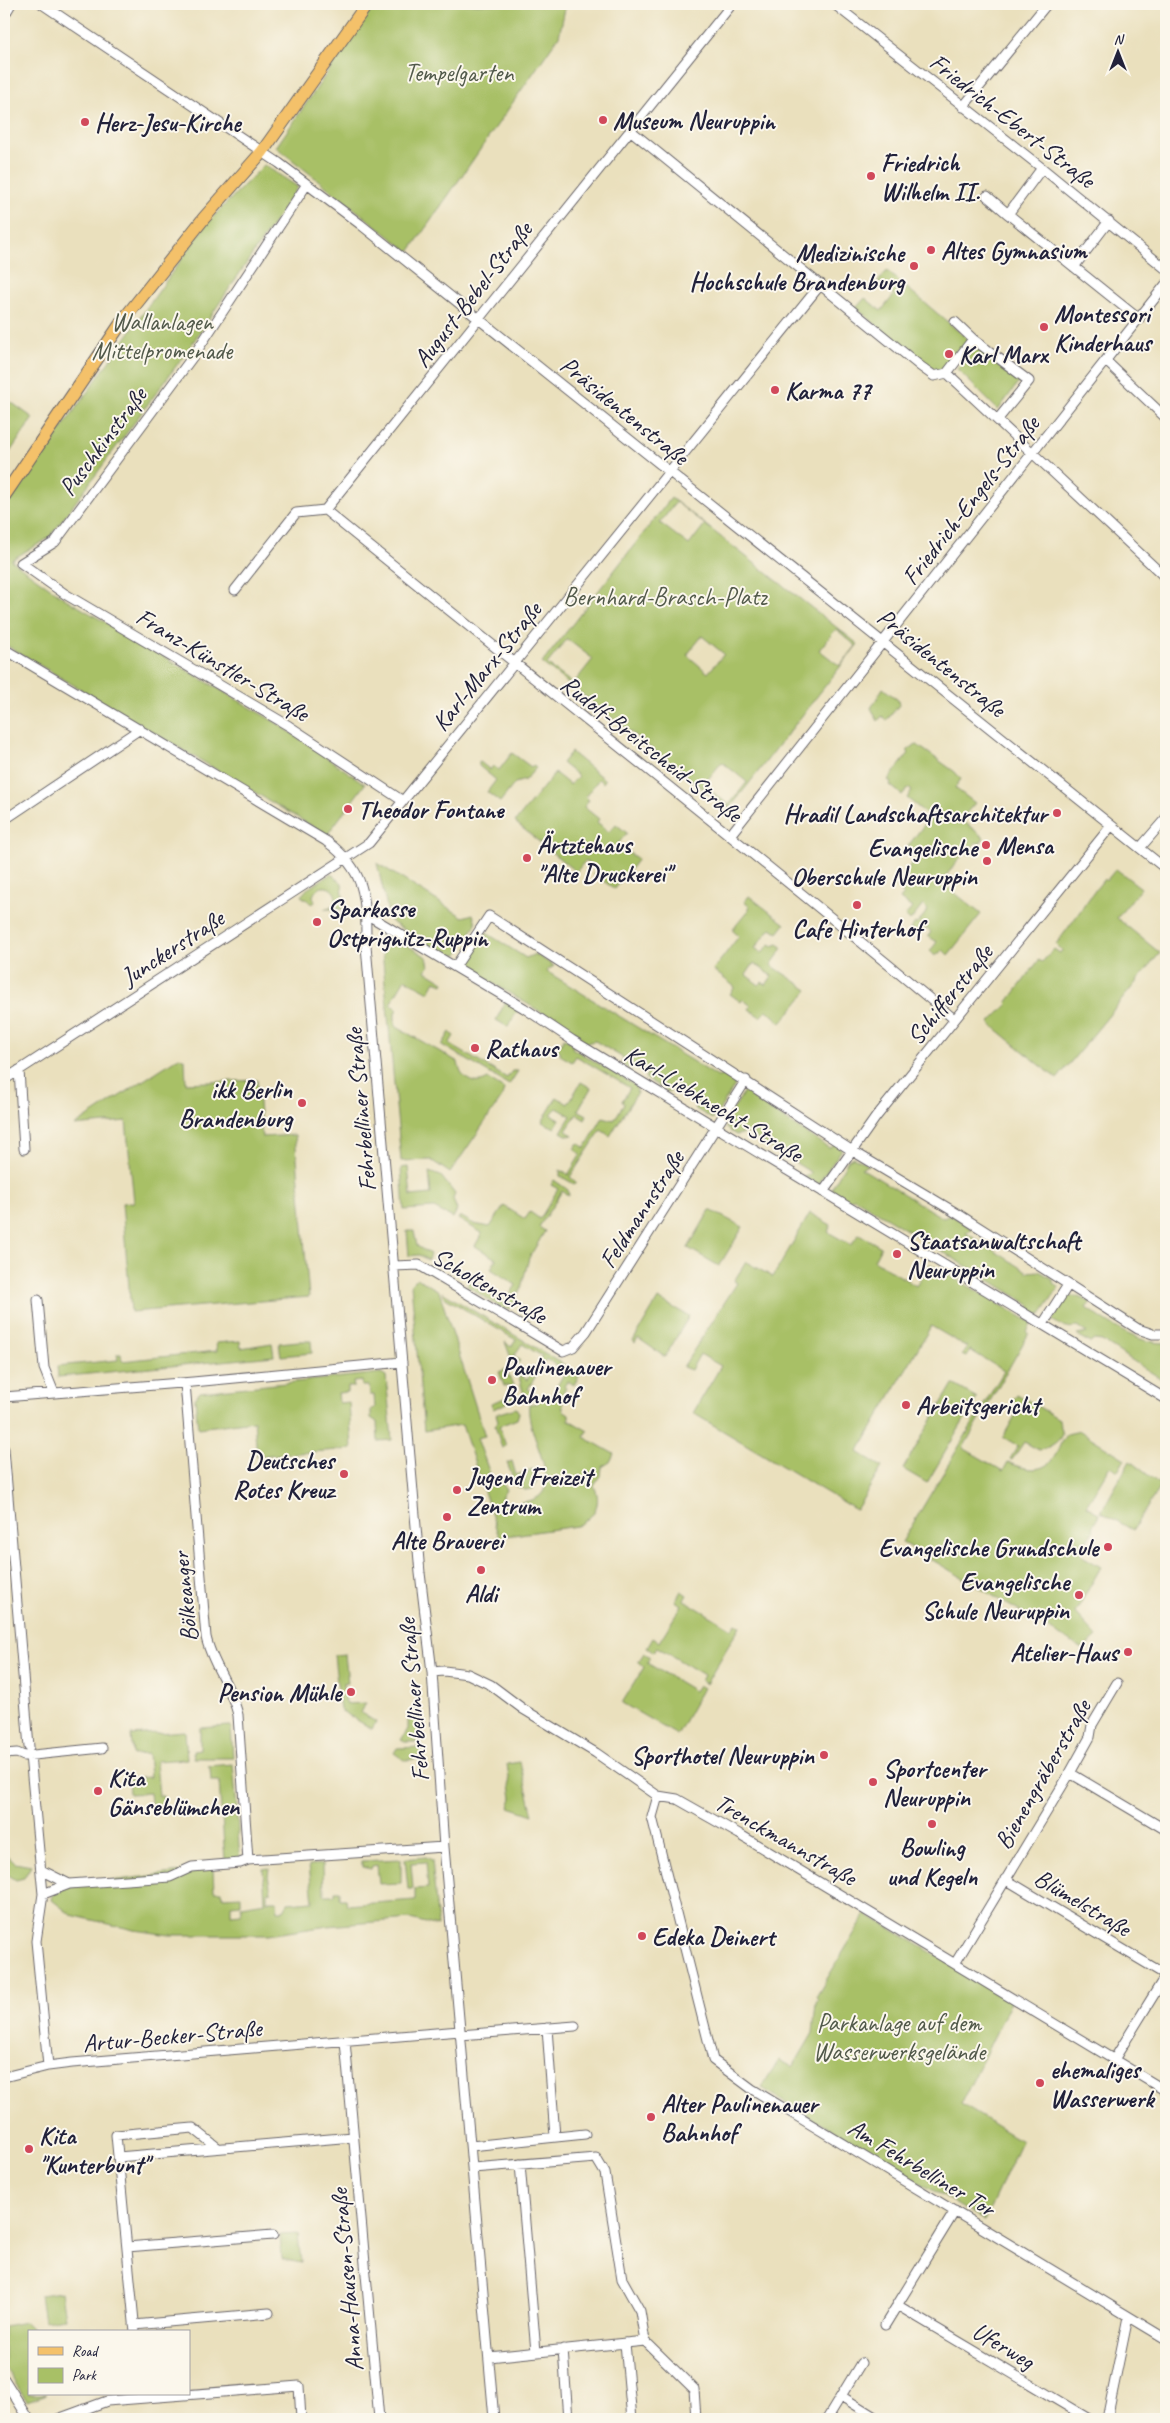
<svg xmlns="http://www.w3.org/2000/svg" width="1170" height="2423" font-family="Caveat,sans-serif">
  <rect width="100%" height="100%" fill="#fbf7ec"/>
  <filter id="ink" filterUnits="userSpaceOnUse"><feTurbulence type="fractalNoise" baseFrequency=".02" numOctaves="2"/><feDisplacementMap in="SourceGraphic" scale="10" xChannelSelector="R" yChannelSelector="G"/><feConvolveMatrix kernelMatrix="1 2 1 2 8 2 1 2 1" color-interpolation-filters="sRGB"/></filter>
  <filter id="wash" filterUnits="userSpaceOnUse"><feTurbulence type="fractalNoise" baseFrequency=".0096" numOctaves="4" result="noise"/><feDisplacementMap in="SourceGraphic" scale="20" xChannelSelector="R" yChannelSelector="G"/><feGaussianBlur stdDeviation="1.12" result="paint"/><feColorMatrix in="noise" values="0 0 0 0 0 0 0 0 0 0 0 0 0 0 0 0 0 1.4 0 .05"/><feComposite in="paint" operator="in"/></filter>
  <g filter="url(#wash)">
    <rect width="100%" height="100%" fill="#eae0bd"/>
    <path fill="#a8c066" stroke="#657150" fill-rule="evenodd" d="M375,4H566L559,36L409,252L276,147Z
      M264,165L298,187L185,354L49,538L11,560L64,598L280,725L365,784L327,835L4,644V510L207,223Z
      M887,271L969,340L948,370H935L926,363L924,365L856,308L865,298L881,311L894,295L878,282Z
      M976,348L1019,382L998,410L957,369Z
      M4,397L33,418L4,461Z
      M671,498L858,644L729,809L542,663ZM676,502L705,524L689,545L660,523ZM836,629L856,646L840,666L819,650ZM702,636L724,654L708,673L687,655ZM567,639L593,659L573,684L547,664ZM722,762L747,782L729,805L703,785Z
      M883,688L898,700L899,705L887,720L882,716L878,721L871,708Z
      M916,744L955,772L961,779L955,788L975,803L961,819L984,838L979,844L977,842L972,847L975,850L971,855L965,852L941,882L981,914L948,955L943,950L935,956L930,951L937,942L928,936L931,932L927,928L923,932L920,930L916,934L910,929L915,923L917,924L928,910L923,905L910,921L905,916L912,908L900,899L904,894L894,886L919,854L908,846L930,817L907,798L912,791L908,788L902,795L890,785L891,782L888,780L909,753L907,751Z
      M571,752L605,780L603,783L599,779L585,797L589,800L584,807L599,819L597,822L609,832L616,824L627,833L617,845L638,859L615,889L593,874L597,870L585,861L576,872L515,822L555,773L570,785L578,776L562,763Z
      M512,753L531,767L533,765L536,768L525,780L515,783L500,802L487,792L496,780L479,766V761L490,770L493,766L499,770Z
      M377,863L463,917L473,914L476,924L458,954L446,956L390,921Z
      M1116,869L1141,888L1117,918L1160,953L1057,1079L989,1023L1008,1004L1007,1003L1039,960L1042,962L1054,949L1060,953L1062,950L1056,944C1074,921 1087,900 1104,879L1106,881Z
      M331,874L342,883L344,909H324L332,907L336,899C335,885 318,882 313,896L315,902L313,904L301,896L307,889Z
      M749,896L785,924L778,933L771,928L755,948L762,953L770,944L773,946L778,944L783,948L771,965L808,990L781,1023L767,1010L760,1017L749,1009L751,1006L743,999L741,1002L730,994L735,987L713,970L739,936L732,930L749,910V906L744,902ZM754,963L772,976L766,985L762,982L759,985L746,975Z
      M485,932L526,958L535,954L554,966L546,971L718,1077L727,1074L736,1081L735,1085L715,1117L712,1119L694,1108L701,1104L675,1088L668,1092L645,1078L647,1073L634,1065L630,1070L620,1063L625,1059L595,1041L585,1043L574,1037L571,1030L469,969L468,959Z
      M384,935H389L427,957L429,966L426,971L444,982L443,984L435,981L429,992L405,979L390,1004L397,1009L395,1013V1026L458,1062C460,1077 473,1088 488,1079L504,1089L502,1097L450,1173L431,1160L401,1161L381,939Z
      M506,1001L519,1008L508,1027L496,1020Z
      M450,1032L454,1036L449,1044L507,1078L512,1071H518L509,1085L442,1045Z
      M564,1038L574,1044L572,1048L636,1086L637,1093L610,1136L601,1130L570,1177L577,1183L574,1184L560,1176V1170L568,1175L581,1154L574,1149L578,1143L585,1148L603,1117L614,1120L624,1104L622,1101L630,1088L576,1056L572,1062L560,1055L561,1052L557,1050Z
      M179,1057L185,1060L186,1083L257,1080L262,1137L295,1135L309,1297L131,1312L122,1203L134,1202L126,1121L74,1126Z
      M581,1082L591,1088L578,1110L587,1115L585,1119L577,1114L566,1131L573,1135L568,1136L561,1132L571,1116L557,1108L552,1113V1116L559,1120L555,1128L542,1122L557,1097L568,1104Z
      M747,1087L761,1095L753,1099L829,1148L837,1144L841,1146V1151L818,1184L804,1177L812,1173L747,1133L736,1135L727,1129L726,1121Z
      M853,1157L869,1165L861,1168L943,1218L951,1215L972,1229L966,1233L1028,1272L1039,1271L1053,1279V1283L1059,1287L1041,1314L1035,1315L1026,1310L1032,1306L854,1198L846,1201L835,1195L832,1191L833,1186L848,1160Z
      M408,1167L411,1196L431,1194L429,1172L441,1176L455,1194L453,1199L457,1210L453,1218L434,1208L404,1210L401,1168Z
      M554,1180L568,1190L569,1196L562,1191L539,1227L545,1231L529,1258L521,1288L510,1309H503L467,1286L470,1278L506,1300L516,1285L491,1269L496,1259L475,1246L482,1233L458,1219L460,1216L474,1224L490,1227L504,1206L525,1219L530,1212L540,1219L558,1189L551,1185Z
      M710,1210L743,1227L719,1266L688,1248Z
      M810,1213L831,1225L828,1232L851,1245L859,1234L881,1247L874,1260L916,1286L930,1264L1032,1323L1027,1332L1029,1333L963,1448L1003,1471L1008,1462C1024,1470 1045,1475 1056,1454C1060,1447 1061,1440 1067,1434L1080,1431L1125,1459L1118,1471L1110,1466L1086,1506L1100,1514L1092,1527L1094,1529L1079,1554L1101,1567L1075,1613L1097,1637L1083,1649L902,1542L1004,1371L970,1350L966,1357L962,1355L967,1347L931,1326L858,1452L882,1467L856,1510L693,1413L721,1366L700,1354L691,1370L683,1367L737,1283L734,1281L746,1262L773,1277Z
      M407,1231H414L417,1246L430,1254L428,1260L419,1255L409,1256Z
      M417,1278L439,1291L485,1436L477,1438L494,1485L502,1482L506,1490L501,1498L517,1509L521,1502C575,1498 524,1437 529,1404L538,1403L541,1398L548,1402L566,1370L546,1359L528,1389L533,1392L529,1398L524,1395L519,1377L520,1375L527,1380L542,1356L522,1344L514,1356L520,1361L514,1366L505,1342L511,1347L516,1340L444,1297L442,1292L580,1374L574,1385L568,1381L564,1386L566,1388L562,1395L563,1410L569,1414V1420L588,1431L584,1437L614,1454L610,1462L602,1467L601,1476L594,1486C603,1503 594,1518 577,1526L499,1537L462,1425L424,1431L411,1284Z
      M1075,1296L1091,1302L1086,1308C1112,1325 1134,1343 1166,1343V1385L1163,1380L1102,1341L1094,1340L1090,1343L1077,1335L1087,1333L1078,1327L1065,1328L1052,1320L1067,1297Z
      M658,1299L689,1316L665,1357L638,1338L635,1343L633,1341Z
      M240,1341L241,1348L272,1343L274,1356L58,1377L57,1366L118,1360L117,1354H121L122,1361L217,1351L216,1343Z
      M299,1341H311L312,1353L281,1356L279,1343Z
      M506,1369C517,1394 521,1398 493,1409L491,1403L508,1397L511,1392L509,1386H504L499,1372Z
      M381,1373L386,1376L392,1440L378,1441L377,1422L371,1418V1409L375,1408L374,1395H370L369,1386H362V1381L353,1382L354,1387H348V1392L338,1393L339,1403L349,1402L352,1449L257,1456L254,1421L198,1428L195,1399L200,1392Z
      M953,1384L977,1398L927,1483L903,1469Z
      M1017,1394L1059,1419C1059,1424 1061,1426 1062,1430C1064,1441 1046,1449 1039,1450L1024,1442L1012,1460L1010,1459L1018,1446L1003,1437L1020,1407L1012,1402Z
      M516,1408L519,1413L517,1419L499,1426L506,1446L502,1448L495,1426L498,1421L496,1414Z
      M512,1461L516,1475L533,1469L537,1482L532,1489L525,1490L516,1486L507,1463Z
      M1130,1461L1161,1485L1133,1530L1101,1512Z
      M681,1591L687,1595L684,1600L732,1629L735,1624L740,1626L706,1684L701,1681L704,1675L657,1647L653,1652L647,1648L653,1638L659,1642L682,1605L675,1601Z
      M644,1653L650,1657L647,1663L694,1691L698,1685L703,1688L677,1735L622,1703L644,1667L638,1662Z
      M345,1654L348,1683L343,1684L345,1704L366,1703L361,1713L376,1722L372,1729L340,1710L334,1655Z
      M413,1706H419L422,1742H405L401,1740L408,1729V1720L413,1719Z
      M231,1726L233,1758H194L193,1751L200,1750V1728Z
      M185,1731L187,1759L156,1761L159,1796H163L164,1810L152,1811L150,1793L129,1794L128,1779L150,1777L148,1754L133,1755L131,1735Z
      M423,1747V1759L404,1760L394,1753L397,1748Z
      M520,1762L533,1815L509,1807L512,1798L507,1764Z
      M233,1764L237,1810L221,1811L219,1781H211L210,1768L208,1766Z
      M237,1815L240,1860L225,1861L222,1816Z
      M4,1853L15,1863L31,1866L24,1878L16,1880L4,1872Z
      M426,1857L432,1860L438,1926L410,1919L328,1926L268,1935H170L134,1930L71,1915L52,1900L53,1894L70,1886L213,1868L214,1891H222L223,1897L241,1896V1904L231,1905V1915L241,1914V1906L265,1902L263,1869L269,1868L268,1876L271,1892L267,1893V1901H277L278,1910H284L288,1903L313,1901L309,1865L323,1864L324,1895H335V1891H340V1899H346L347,1905L415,1900V1889L428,1888L426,1862L411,1863L413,1889H408L405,1859Z
      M401,1859V1883L379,1884L377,1865L372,1866L371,1869L362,1867V1861Z
      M866,1914L1012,2000L961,2104L1021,2141L984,2221L762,2088L779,2060L793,2067L813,2033L816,2003L818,1999L816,1997Z
      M298,2234L301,2263L282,2259L280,2235Z
      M61,2292L65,2318L44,2321L40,2295Z
      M25,2322L35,2332H29V2394H47L27,2401L4,2366V2326Z"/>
  </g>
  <g filter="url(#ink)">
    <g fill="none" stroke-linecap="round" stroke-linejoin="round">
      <g stroke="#686468" stroke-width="11">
        <path id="street" d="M42,4L279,163L360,224L1166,869
          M834,4L1042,168L1166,269
          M4,16L11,4
          M963,107L1047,4
          M630,130L920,366L934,376L947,373L1166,578
          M1042,168L1008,214L1139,319
          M307,184L194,355L55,542L21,563L65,594L289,726L403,801
          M987,196L1008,214
          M1074,267L1109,221
          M955,322L973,339L1029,381L998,419
          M1106,361L1166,418
          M947,373L973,339
          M325,510C534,680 747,846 954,1019
          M235,590L296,513L325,510L732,4
          M4,649L326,841C367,871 366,898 366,946L420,1573L432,1672L444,1847L494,2419
          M4,820L140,729
          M731,834L1166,284
          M1140,848L1166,818
          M366,914L524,1008L572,1040L1166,1399
          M455,967L489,916L851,1150L958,1214L1138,1329L1153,1334H1166
          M19,1070L24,1149
          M4,1080L369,843L821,284
          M823,1192L876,1117L1111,826
          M394,1266L419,1265L563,1351L573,1347L586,1332L746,1080
          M38,1300L44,1368L54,1393
          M1043,1324L1068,1285
          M185,1383L206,1637C212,1665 232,1687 238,1715L248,1860L444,1847
          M4,1397L193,1382L402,1362
          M4,1449L29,1747
          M432,1672L444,1671L468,1674L491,1685L523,1709L596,1753L658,1796L677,1799L739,1834L1166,2091
          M4,1754L17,1753L24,1756L102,1748
          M30,1755L43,1894L36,1941L48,2066
          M1070,1773L1166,1830
          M658,1796L652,1817L713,2060L752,2089L1166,2339
          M41,1870L69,1884L170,1877L192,1867L240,1863L248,1860
          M1005,1879L1166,1975
          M43,1894L69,1884
          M956,1962L1070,1773L1090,1737L1092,1725L1117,1683
          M547,2028L555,2137
          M460,2035L575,2026
          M345,2041L379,2419
          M1115,2058L1166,1975
          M4,2077L48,2066L72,2063L460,2031
          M471,2146L585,2134
          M118,2157L353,2137
          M520,2164L536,2352
          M473,2168L596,2158L605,2173L622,2279L640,2311L645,2341L694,2389L696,2419
          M127,2247L273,2235
          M897,2305L1089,2419
          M134,2325L269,2313
          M885,2325L955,2211
          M135,2332L116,2135L193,2128L218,2148
          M625,2343L632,2419
          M563,2349L568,2419
          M489,2357L645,2341
          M4,2379L29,2419
          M841,2396L861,2363
          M84,2409L86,2419
          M58,2419L107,2401L299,2386L301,2419
          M827,2419L841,2396L878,2419
          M1107,2419L1128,2317"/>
      </g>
      <g stroke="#686468" stroke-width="14">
        <path id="primary" d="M4,496L124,319L204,218L262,152L367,4"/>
      </g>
      <use href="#street" stroke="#fff" stroke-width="9"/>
      <use href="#primary" stroke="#f4c16a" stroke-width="12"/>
    </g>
  </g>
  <g fill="#d1495b" stroke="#fbf7ec" stroke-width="2">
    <circle cx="603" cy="120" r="5"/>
    <circle cx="85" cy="122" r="5"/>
    <circle cx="871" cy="176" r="5"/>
    <circle cx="931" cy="250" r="5"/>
    <circle cx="914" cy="266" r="5"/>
    <circle cx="1044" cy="327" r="5"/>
    <circle cx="949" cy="354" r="5"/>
    <circle cx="775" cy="390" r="5"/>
    <circle cx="348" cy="809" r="5"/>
    <circle cx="1057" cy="813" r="5"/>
    <circle cx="986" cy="845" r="5"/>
    <circle cx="527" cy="858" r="5"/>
    <circle cx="987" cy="861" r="5"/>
    <circle cx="857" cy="905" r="5"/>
    <circle cx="317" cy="922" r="5"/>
    <circle cx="475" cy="1048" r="5"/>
    <circle cx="302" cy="1103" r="5"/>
    <circle cx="897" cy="1254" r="5"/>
    <circle cx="492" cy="1380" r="5"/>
    <circle cx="906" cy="1405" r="5"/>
    <circle cx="344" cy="1474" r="5"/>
    <circle cx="457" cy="1490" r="5"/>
    <circle cx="447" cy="1517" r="5"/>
    <circle cx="1108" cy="1547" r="5"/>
    <circle cx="481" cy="1570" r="5"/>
    <circle cx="1079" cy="1595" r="5"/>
    <circle cx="1128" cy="1652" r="5"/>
    <circle cx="351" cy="1692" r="5"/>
    <circle cx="824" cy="1755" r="5"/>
    <circle cx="873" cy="1782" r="5"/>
    <circle cx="98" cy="1791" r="5"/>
    <circle cx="932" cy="1824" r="5"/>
    <circle cx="642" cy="1936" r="5"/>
    <circle cx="1040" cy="2083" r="5"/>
    <circle cx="651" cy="2117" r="5"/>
    <circle cx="29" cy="2149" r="5"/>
  </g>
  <g text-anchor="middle" stroke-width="4" stroke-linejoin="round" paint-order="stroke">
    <g font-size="25" fill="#51594a" stroke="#fbf7ec">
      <text x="459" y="81">Tempelgarten</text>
      <text x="162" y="330">Wallanlagen<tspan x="162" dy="29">Mittelpromenade</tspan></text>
      <text x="665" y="605">Bernhard-Brasch-Platz</text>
      <text x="899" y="2031">Parkanlage auf dem<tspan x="899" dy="29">Wasserwerksgelände</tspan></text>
    </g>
    <g font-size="25" font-weight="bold" fill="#22223b" stroke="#fbf7ec" text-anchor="start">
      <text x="613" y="129">Museum Neuruppin</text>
      <text x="95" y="131">Herz-Jesu-Kirche</text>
      <text x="881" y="171">Friedrich<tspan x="881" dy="29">Wilhelm II.</tspan></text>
      <text x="941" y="259">Altes Gymnasium</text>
      <text x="904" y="261" text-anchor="end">Medizinische<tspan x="904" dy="29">Hochschule Brandenburg</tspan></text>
      <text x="1054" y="322">Montessori<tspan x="1054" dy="29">Kinderhaus</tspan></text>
      <text x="959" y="363">Karl Marx</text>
      <text x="785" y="399">Karma 77</text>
      <text x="358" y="818">Theodor Fontane</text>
      <text x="1047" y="822" text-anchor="end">Hradil Landschaftsarchitektur</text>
      <text x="537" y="853">Ärtztehaus<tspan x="537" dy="29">"Alte Druckerei"</tspan></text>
      <text x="996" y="854">Mensa</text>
      <text x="977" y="856" text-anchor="end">Evangelische<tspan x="977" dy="29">Oberschule Neuruppin</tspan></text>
      <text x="327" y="917">Sparkasse<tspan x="327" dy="29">Ostprignitz-Ruppin</tspan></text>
      <text x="857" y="937" text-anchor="middle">Cafe Hinterhof</text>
      <text x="485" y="1057">Rathaus</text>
      <text x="292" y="1098" text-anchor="end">ikk Berlin<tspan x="292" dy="29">Brandenburg</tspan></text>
      <text x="907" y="1249">Staatsanwaltschaft<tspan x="907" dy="29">Neuruppin</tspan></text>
      <text x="502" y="1375">Paulinenauer<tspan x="502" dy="29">Bahnhof</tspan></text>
      <text x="916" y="1414">Arbeitsgericht</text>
      <text x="334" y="1469" text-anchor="end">Deutsches<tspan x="334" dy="29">Rotes Kreuz</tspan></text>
      <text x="467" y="1485">Jugend Freizeit<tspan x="467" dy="29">Zentrum</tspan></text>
      <text x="447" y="1549" text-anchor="middle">Alte Brauerei</text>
      <text x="1098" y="1556" text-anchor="end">Evangelische Grundschule</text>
      <text x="1069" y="1590" text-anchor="end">Evangelische<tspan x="1069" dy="29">Schule Neuruppin</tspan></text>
      <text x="481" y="1602" text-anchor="middle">Aldi</text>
      <text x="1118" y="1661" text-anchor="end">Atelier-Haus</text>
      <text x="341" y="1701" text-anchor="end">Pension Mühle</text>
      <text x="814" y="1764" text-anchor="end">Sporthotel Neuruppin</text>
      <text x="883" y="1777">Sportcenter<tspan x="883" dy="29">Neuruppin</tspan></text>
      <text x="108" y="1786">Kita<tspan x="108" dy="29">Gänseblümchen</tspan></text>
      <text x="932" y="1856" text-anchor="middle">Bowling<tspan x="932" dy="29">und Kegeln</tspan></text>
      <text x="652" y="1945">Edeka Deinert</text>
      <text x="1050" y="2078">ehemaliges<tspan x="1050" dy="29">Wasserwerk</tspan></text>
      <text x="661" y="2112">Alter Paulinenauer<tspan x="661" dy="29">Bahnhof</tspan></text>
      <text x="39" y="2144">Kita<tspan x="39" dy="29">"Kunterbunt"</tspan></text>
    </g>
    <g font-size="25" fill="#22223b" stroke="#fbf7ec">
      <text transform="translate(1013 120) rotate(38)" y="9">Friedrich-Ebert-Straße</text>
      <text transform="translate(472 294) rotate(-52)" y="9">August-Bebel-Straße</text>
      <text transform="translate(625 410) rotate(39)" y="9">Präsidentenstraße</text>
      <text transform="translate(102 441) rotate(-53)" y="9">Puschkinstraße</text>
      <text transform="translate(970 500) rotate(-52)" y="9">Friedrich-Engels-Straße</text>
      <text transform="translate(942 662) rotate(39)" y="9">Präsidentenstraße</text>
      <text transform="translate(223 664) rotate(31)" y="9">Franz-Künstler-Straße</text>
      <text transform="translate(486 666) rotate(-51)" y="9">Karl-Marx-Straße</text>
      <text transform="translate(652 748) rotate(38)" y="9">Rudolf-Breitscheid-Straße</text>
      <text transform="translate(172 947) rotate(-33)" y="9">Junckerstraße</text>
      <text transform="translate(949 994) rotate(-51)" y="9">Schifferstraße</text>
      <text transform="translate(714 1103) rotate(31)" y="9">Karl-Liebknecht-Straße</text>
      <text transform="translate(360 1110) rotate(-95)" y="9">Fehrbelliner Straße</text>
      <text transform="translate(641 1209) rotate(-57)" y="9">Feldmannstraße</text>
      <text transform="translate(490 1285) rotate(30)" y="9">Scholtenstraße</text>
      <text transform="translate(184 1597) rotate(-96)" y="9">Bölkeanger</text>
      <text transform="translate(413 1700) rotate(-95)" y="9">Fehrbelliner Straße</text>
      <text transform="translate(1042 1774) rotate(-60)" y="9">Bienengräberstraße</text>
      <text transform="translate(786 1839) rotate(30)" y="9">Trenckmannstraße</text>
      <text transform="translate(1083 1902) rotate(31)" y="9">Blümelstraße</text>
      <text transform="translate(172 2035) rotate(-5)" y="9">Artur-Becker-Straße</text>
      <text transform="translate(922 2167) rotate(31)" y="9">Am Fehrbelliner Tor</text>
      <text transform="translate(346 2280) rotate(-95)" y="9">Anna-Hausen-Straße</text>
      <text transform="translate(1004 2345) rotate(31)" y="9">Uferweg</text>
    </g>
  </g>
  <rect width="1170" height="2423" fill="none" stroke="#fbf7ec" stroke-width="20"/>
  <rect x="28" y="2330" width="162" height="65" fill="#fbf7ec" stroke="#a4a2a5"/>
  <rect x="38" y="2347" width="25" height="8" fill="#f4c16a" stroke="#a4a2a5"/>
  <text x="72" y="2356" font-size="15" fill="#22223b">Road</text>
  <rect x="38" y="2368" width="25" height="15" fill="#a8c066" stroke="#a4a2a5"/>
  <text x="72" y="2380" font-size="15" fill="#22223b">Park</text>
  <g transform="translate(1118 52)" stroke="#fbf7ec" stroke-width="4" paint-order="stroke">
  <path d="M0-4L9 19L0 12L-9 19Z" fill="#22223b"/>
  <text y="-8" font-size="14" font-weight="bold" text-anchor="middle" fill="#22223b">N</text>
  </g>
</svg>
